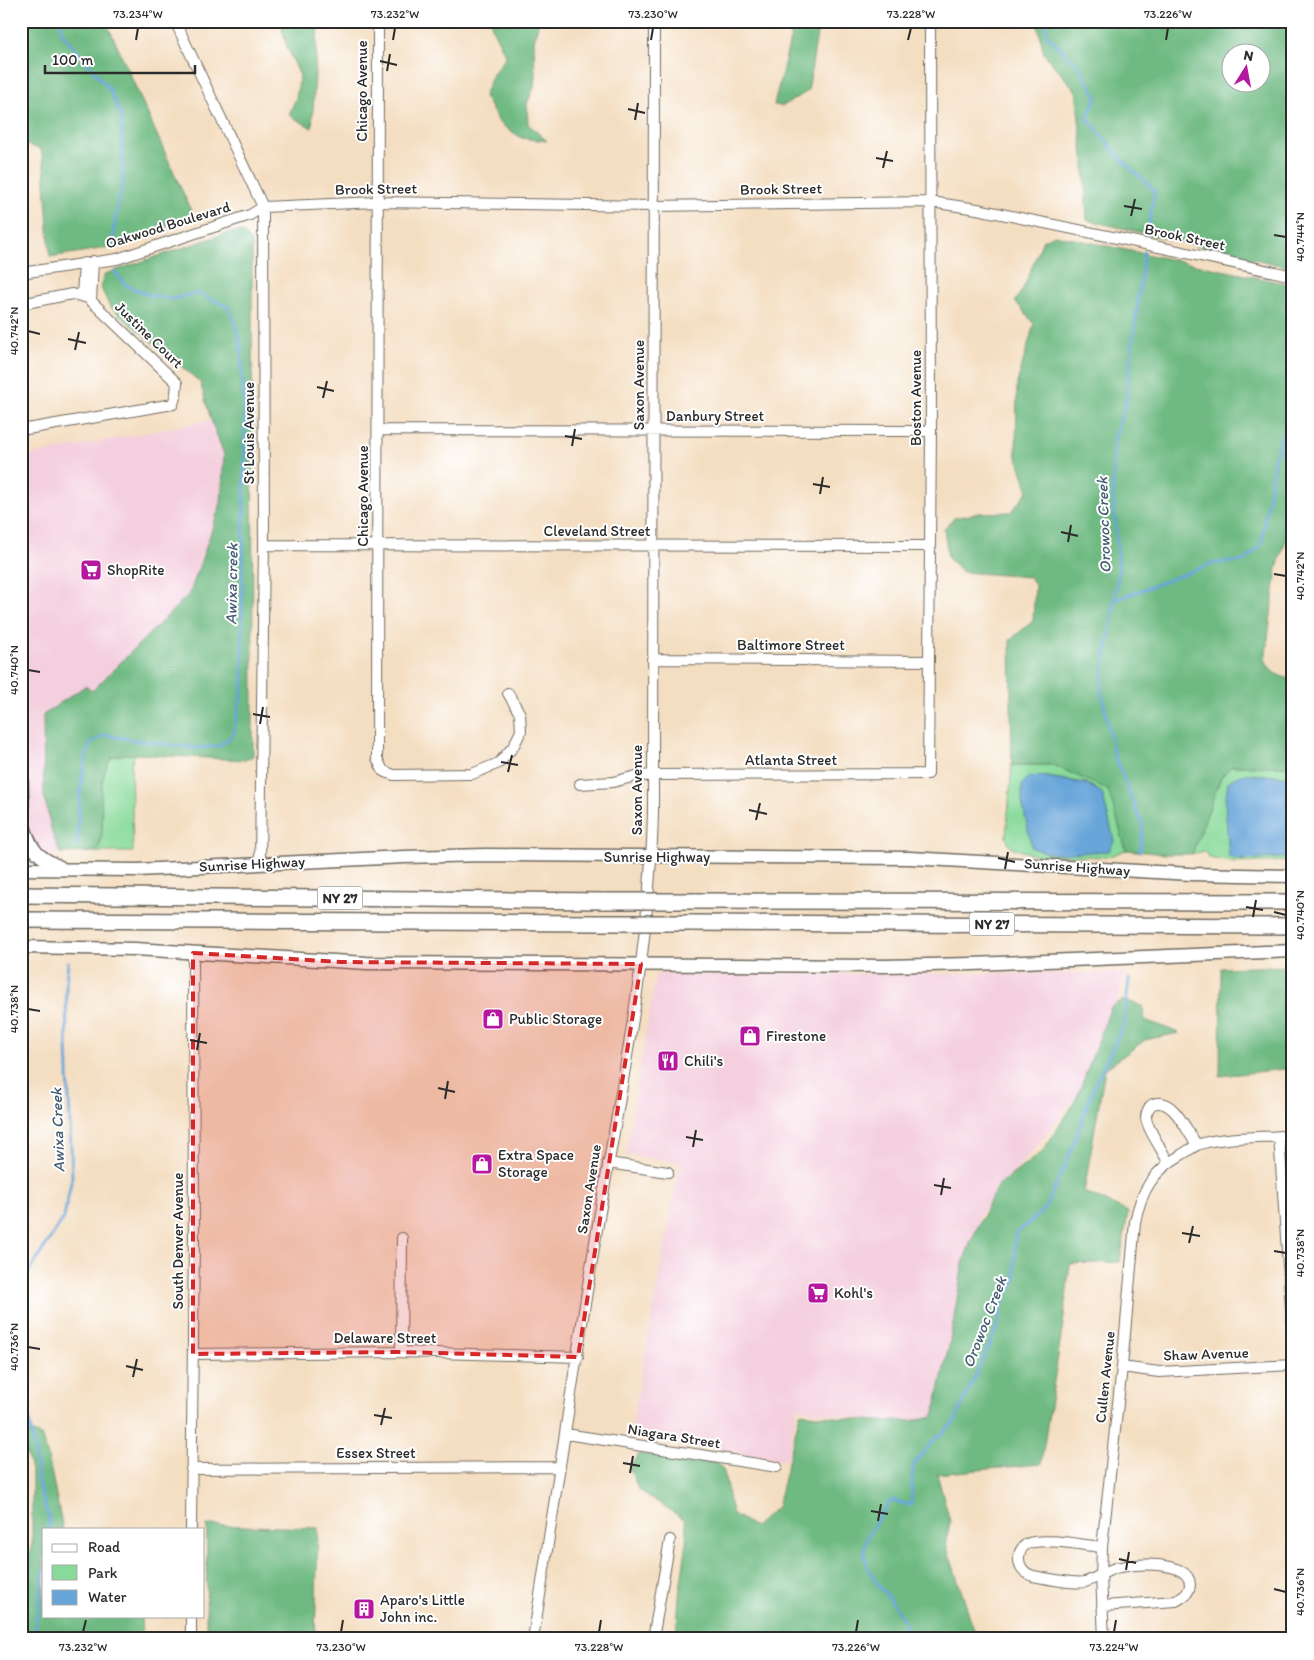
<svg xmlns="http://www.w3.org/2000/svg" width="1314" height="1660" font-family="Itim,sans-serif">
  <rect width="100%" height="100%" fill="#fff"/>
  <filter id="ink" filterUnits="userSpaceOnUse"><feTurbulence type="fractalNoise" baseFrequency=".02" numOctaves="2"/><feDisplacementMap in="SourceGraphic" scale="10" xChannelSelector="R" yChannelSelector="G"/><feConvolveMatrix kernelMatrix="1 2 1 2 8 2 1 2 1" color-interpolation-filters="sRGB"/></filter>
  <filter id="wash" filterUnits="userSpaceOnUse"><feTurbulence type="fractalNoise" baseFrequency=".0096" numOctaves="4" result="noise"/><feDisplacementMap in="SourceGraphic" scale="20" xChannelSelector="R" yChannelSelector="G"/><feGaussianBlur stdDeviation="1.12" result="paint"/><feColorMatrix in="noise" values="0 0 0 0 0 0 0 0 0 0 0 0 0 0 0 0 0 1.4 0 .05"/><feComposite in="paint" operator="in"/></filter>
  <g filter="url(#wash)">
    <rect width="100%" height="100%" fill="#f4dec1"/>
    <path fill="#f4cfde" d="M211,420L224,454L221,503L190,593L92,691L52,833L60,853H21V457Z
      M1126,973L1092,1077L980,1214L940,1432L797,1408L787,1461L630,1435L680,1162L625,1155L656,974Z"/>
    <path fill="#88da9a" stroke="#5a8262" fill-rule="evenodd" d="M125,754H135L131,764L133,852H97C111,823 90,790 112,757Z
      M1012,765H1053L1109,790L1126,850L1107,857L1035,855L1010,847L1006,837ZM1041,776L1087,783L1102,793L1114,841Z
      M1232,766H1293V777L1246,774L1229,857L1240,860L1293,857V861L1235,863L1209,858L1204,851L1192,854L1221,777Z"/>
    <path fill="#6eba82" stroke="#4c7256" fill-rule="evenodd" d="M21,21H106L193,215L126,245L50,257L44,167L41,149L27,145L21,146Z
      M280,21H318L312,128L289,115L296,98L300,76L287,47Z
      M490,21H539L534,41L535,77L534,87L527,104L528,124L547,141L522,138L500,124L484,96L493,74L506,56L493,30Z
      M790,21H824L818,27L808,91L783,106L774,105L791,36Z
      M1037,21H1293V268L1087,220L1084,165L1076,91L1044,54ZM1232,52H1262V82H1232Z
      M230,232H243L252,244L253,756L245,760L135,754H125L112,757C90,790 111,823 97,852L60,853L52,833L44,795L43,715L85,686L92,691L190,593L221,503L224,454L211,420L200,382L110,307L101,288L102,281L105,274Z
      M1055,235L1293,285V478L1286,500L1288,533L1277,568L1265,661L1274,673L1293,681V766H1232L1221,777L1192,854H1166L1126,850L1108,790L1053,765H1012L1010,640L1033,621L1035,585L1030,577L963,572L948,558L944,529L954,518L979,513L1011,512L1028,491L1016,454L1017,383L1034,324L1015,301L1023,289L1043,240Z
      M1293,966V1068L1220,1076L1221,968Z
      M1123,1000L1143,1006L1145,1020L1179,1033L1145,1040L1105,1069L1084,1192L1128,1212L1120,1262L1070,1264L1063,1324L1041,1464L937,1474L950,1521L946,1544L977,1639H929L928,1635L911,1632V1639H676L679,1596L687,1542L685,1520L638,1489L629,1467L639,1454L718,1463L724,1472L732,1513L754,1527L777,1507L800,1413C841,1417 893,1427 933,1417L950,1341L963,1263L971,1241L997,1186L1042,1152L1075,1102L1111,1007Z
      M27,1431L41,1436L48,1456L63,1529H44V1616H141L142,1639H21V1578L32,1548V1474L23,1441Z
      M207,1525L318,1528L315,1639H206Z"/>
    <path fill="#68a5d9" stroke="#4a6882" d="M1246,774L1293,777V857L1240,860L1229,857L1225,803L1228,782L1235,777Z
      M1041,776L1087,784L1102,793L1114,841L1109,851L1052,854L1032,848L1022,802V784L1029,777Z"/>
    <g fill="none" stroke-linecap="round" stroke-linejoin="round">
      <path stroke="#68a5d9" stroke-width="3" d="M60,21L62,33L110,90L121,116L123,181L116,215L112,247
        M1046,21L1047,35L1078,65L1097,97L1087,118L1121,159L1155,191L1147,235
        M1115,600L1214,563L1245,561L1261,545L1275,456L1293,403
        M77,845C79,810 79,775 91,742L106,735L134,740L195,748L219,746L233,735L242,691L243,672L242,635L245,426L241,348L236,325L228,307L198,293L171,299L149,295L127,286L115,272
        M1140,851L1143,826L1114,754L1101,689L1119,570L1113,490L1114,439L1125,406L1144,252
        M21,1284L64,1217L72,1177L67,1045L66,982L68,962
        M21,1402L29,1420L34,1446L38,1482L49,1519L48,1529
        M34,1639C35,1615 42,1592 44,1569
        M906,1639C905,1633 906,1625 903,1620C892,1594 855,1572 867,1539C872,1525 882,1513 891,1500L911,1505L913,1465L936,1438L943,1433L955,1421L995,1333L1004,1299L1015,1281V1234L1045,1209L1061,1173L1066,1164L1095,1084L1124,1025L1129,979"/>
    </g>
  </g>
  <g filter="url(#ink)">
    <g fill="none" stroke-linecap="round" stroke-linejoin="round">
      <g stroke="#716a60" stroke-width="12">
        <path id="minor" d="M175,21L263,207L264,545L260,864
          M378,21L377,758L383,771L394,775L472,774L499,763L513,747L521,731L520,714L508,693
          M21,273L117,259L250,215L263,207L377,202L654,206L931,202L977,209L1122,239L1293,276
          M82,296L84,263
          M91,301L93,261
          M21,304L72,294L88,298L177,383L176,394L173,404L21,430
          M379,430L931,431
          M264,545L931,546
          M652,659L929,661
          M21,727L25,829
          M580,784L613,782L636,776L653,775L928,774L931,431L930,21
          M1279,1136L1293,1337
          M1168,1162C1163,1151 1146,1127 1146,1117C1146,1113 1149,1106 1153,1104C1173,1096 1187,1132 1197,1145
          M608,1163L668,1172
          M401,1352L402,1238
          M193,1354L401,1352L578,1357
          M1122,1367L1159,1372L1293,1365
          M566,1434L777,1467
          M191,1469L560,1467
          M191,1529L194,1240L193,953
          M1102,1606L1176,1601C1183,1597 1189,1594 1190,1585C1190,1559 1130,1563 1113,1569C1104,1572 1095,1579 1085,1582C1076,1584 1043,1578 1033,1576C1014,1571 1014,1544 1034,1542C1055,1539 1080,1545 1102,1547
          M191,1639V1616
          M533,1639C556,1497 576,1354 600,1212C623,1079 650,947 653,813L654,21
          M653,1639L670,1540
          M1104,1639L1101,1575L1102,1547L1122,1367L1135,1222C1141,1191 1153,1171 1181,1155C1186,1152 1192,1148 1197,1145C1221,1136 1266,1137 1293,1136"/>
      </g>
      <g stroke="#716a60" stroke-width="15">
        <path id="major" d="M25,829C32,852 39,857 60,867
          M21,869L137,870L404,857L485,855L910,858L1191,874L1293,876
          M21,947L135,949L367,963L884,966L972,964L1293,951"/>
      </g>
      <g stroke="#716a60" stroke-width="18">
        <path id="highway" d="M21,895L604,901
          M695,901L1293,902
          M21,920L601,923
          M692,923L1293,926"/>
      </g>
      <use href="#minor" stroke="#fff" stroke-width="10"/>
      <use href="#major" stroke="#fff" stroke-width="12"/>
      <use href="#highway" stroke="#fff" stroke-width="15"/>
      <g stroke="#716a60" stroke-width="18" stroke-linecap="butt">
        <path id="highway-bridge" d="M604,901H695
          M601,923H692"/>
      </g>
      <use href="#highway-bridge" stroke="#fff" stroke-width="15"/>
    </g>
  </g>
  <path fill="#d62828" fill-opacity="0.2" stroke="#d62828" stroke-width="4" stroke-dasharray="10 6" stroke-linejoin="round" d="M193,953L341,962L641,964L578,1357L401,1352L193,1354Z"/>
  <path fill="none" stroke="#2b2b2b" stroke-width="2" d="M136,40L138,28M393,40L395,28M651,40L653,28M908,40L911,28M1166,40L1168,28M380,61L397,65M387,71L390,54M628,109L645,113M635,120L638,103M876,158L893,161M883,168L887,151M1124,206L1142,209M1131,216L1135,199M1274,235L1286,237M28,331L40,334M68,339L86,343M75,350L79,332M317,387L334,391M323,398L327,381M565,436L582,439M572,446L575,429M813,484L830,487M820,494L823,477M1061,532L1078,536M1068,542L1071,525M1274,574L1286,576M28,670L40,672M253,714L270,717M260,724L263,707M501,762L518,765M508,772L512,755M749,810L767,814M756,820L760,803M998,858L1015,862M1005,869L1008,852M1246,907L1263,910M1274,912L1286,915M1253,917L1256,900M28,1009L40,1011M190,1040L207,1043M197,1050L200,1033M438,1088L455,1092M445,1099L448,1081M686,1137L703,1140M693,1147L696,1130M934,1185L951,1188M941,1195L944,1178M1182,1233L1200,1236M1189,1243L1193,1226M1274,1251L1286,1253M28,1347L40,1349M126,1366L143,1370M133,1377L137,1359M374,1415L392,1418M381,1425L385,1408M623,1463L640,1466M630,1473L633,1456M871,1511L888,1514M878,1521L881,1504M1119,1559L1136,1563M1126,1570L1129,1552M1274,1589L1286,1592M83,1632L86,1620M341,1632L343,1620M599,1632L601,1620M856,1632L858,1620M1114,1632L1116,1620"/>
  <defs>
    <g id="supermarket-square" transform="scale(1.125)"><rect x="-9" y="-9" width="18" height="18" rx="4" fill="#b5179e" stroke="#fff"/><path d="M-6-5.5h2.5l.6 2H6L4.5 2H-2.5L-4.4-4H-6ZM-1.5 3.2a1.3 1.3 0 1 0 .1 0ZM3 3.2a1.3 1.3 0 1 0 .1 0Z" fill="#fff"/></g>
    <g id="shop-square" transform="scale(1.125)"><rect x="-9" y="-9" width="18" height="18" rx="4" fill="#b5179e" stroke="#fff"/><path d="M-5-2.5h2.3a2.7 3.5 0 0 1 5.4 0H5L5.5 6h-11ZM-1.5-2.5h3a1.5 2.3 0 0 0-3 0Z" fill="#fff"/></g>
    <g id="restaurant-square" transform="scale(1.125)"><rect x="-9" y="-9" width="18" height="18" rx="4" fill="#b5179e" stroke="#fff"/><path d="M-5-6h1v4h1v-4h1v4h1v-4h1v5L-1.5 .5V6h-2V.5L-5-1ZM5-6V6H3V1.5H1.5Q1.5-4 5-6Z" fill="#fff"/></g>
    <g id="building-square" transform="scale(1.125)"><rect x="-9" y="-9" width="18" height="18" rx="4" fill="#b5179e" stroke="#fff"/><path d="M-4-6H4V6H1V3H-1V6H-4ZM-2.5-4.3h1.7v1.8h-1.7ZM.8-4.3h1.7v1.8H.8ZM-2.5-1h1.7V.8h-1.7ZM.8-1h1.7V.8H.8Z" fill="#fff"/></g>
  </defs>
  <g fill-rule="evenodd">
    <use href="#supermarket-square" x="91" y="570"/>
    <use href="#shop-square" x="493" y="1019"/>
    <use href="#shop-square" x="750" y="1036"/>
    <use href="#restaurant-square" x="668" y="1061"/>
    <use href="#shop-square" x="482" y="1164"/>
    <use href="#supermarket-square" x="818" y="1293"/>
    <use href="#building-square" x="364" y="1609"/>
  </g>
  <g text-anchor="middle" stroke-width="4" stroke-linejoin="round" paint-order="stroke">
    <g fill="#fff" stroke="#6b6b6b" stroke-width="1">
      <rect x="317.5" y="886.5" width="45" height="23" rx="4"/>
      <rect x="969.5" y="912.5" width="45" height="23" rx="4"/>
    </g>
    <g font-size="14" font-weight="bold" fill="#2b2b2b">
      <text x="340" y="903">NY 27</text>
      <text x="992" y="929">NY 27</text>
    </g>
    <g font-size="15" fill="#2b2b2b" stroke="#fff">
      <text transform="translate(362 91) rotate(-90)" y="5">Chicago Avenue</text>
      <text transform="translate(376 189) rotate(-1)" y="5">Brook Street</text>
      <text transform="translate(781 189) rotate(-1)" y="5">Brook Street</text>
      <text transform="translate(168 225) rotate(-17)" y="5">Oakwood Boulevard</text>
      <text transform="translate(1185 237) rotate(12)" y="5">Brook Street</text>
      <text transform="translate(149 335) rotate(44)" y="5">Justine Court</text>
      <text transform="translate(639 385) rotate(-90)" y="5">Saxon Avenue</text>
      <text transform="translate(916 398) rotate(-90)" y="5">Boston Avenue</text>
      <text x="715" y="421">Danbury Street</text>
      <text transform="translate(249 433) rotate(-90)" y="5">St Louis Avenue</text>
      <text transform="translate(363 496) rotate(-90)" y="5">Chicago Avenue</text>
      <text x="597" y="536">Cleveland Street</text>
      <text x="791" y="650">Baltimore Street</text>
      <text x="791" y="765">Atlanta Street</text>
      <text transform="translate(637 790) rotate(-90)" y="5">Saxon Avenue</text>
      <text x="657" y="862">Sunrise Highway</text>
      <text transform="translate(252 864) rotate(-3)" y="5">Sunrise Highway</text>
      <text transform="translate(1077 867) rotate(4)" y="5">Sunrise Highway</text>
      <text transform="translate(589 1189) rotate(-81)" y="5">Saxon Avenue</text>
      <text transform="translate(178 1241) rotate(-90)" y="5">South Denver Avenue</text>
      <text x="385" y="1343">Delaware Street</text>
      <text transform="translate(1206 1354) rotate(-2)" y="5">Shaw Avenue</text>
      <text transform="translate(1105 1377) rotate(-84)" y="5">Cullen Avenue</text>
      <text transform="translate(674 1436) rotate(9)" y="5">Niagara Street</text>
      <text x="376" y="1458">Essex Street</text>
    </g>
    <g font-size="15" fill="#2b2b2b" stroke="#fff" text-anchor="start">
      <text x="107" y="575">ShopRite</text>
      <text x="509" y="1024">Public Storage</text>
      <text x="766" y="1041">Firestone</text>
      <text x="684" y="1066">Chili's</text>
      <text x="498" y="1160">Extra Space<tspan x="498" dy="17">Storage</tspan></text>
      <text x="834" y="1298">Kohl's</text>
      <text x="380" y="1605">Aparo's Little<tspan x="380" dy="17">John inc.</tspan></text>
    </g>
    <g font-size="16" font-style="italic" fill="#435c71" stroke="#fff">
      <text transform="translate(1103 525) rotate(-92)" y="6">Orowoc Creek</text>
      <text transform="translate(231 584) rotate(-89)" y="6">Awixa creek</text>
      <text transform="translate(57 1130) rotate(-92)" y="6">Awixa Creek</text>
      <text transform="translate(984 1322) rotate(-69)" y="6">Orowoc Creek</text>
    </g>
  </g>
  <rect width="1314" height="1660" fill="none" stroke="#fff" stroke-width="55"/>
  <rect x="42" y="1528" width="162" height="90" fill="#ffffff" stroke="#aaaaaa"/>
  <rect x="52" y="1544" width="25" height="8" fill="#ffffff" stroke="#aaaaaa"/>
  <text x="88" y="1552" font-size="15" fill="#2b2b2b">Road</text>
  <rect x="52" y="1565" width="25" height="15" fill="#88da9a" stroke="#aaaaaa"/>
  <text x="88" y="1578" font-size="15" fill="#2b2b2b">Park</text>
  <rect x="52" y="1590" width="25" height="15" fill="#68a5d9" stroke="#aaaaaa"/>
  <text x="88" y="1602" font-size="15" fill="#2b2b2b">Water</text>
  <g transform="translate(1246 68) rotate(11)"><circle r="24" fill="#ffffff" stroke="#aaaaaa"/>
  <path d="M0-4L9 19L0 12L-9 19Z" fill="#b5179e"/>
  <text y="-8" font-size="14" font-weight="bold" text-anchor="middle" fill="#2b2b2b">N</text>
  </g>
  <path d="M45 65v8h150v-8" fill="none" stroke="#2b2b2b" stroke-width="2.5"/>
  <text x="52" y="65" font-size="15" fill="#2b2b2b" stroke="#ffffff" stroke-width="4" paint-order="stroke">100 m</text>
  <rect x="28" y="28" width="1258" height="1604" fill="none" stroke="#2b2b2b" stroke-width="2"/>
  <g font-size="12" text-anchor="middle" fill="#2b2b2b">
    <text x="138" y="18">73.234°W</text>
    <text x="395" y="18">73.232°W</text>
    <text x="653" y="18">73.230°W</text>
    <text x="911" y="18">73.228°W</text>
    <text x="1168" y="18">73.226°W</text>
    <text transform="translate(1300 237) rotate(-90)" y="4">40.744°N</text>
    <text transform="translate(14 331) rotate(-90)" y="4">40.742°N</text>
    <text transform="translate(1300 576) rotate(-90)" y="4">40.742°N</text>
    <text transform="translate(14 670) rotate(-90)" y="4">40.740°N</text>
    <text transform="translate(1300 915) rotate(-90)" y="4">40.740°N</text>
    <text transform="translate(14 1009) rotate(-90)" y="4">40.738°N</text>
    <text transform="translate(1300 1253) rotate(-90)" y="4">40.738°N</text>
    <text transform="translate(14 1347) rotate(-90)" y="4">40.736°N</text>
    <text transform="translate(1300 1592) rotate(-90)" y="4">40.736°N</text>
    <text x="83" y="1651">73.232°W</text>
    <text x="341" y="1651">73.230°W</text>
    <text x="599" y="1651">73.228°W</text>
    <text x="856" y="1651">73.226°W</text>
    <text x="1114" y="1651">73.224°W</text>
  </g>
</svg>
